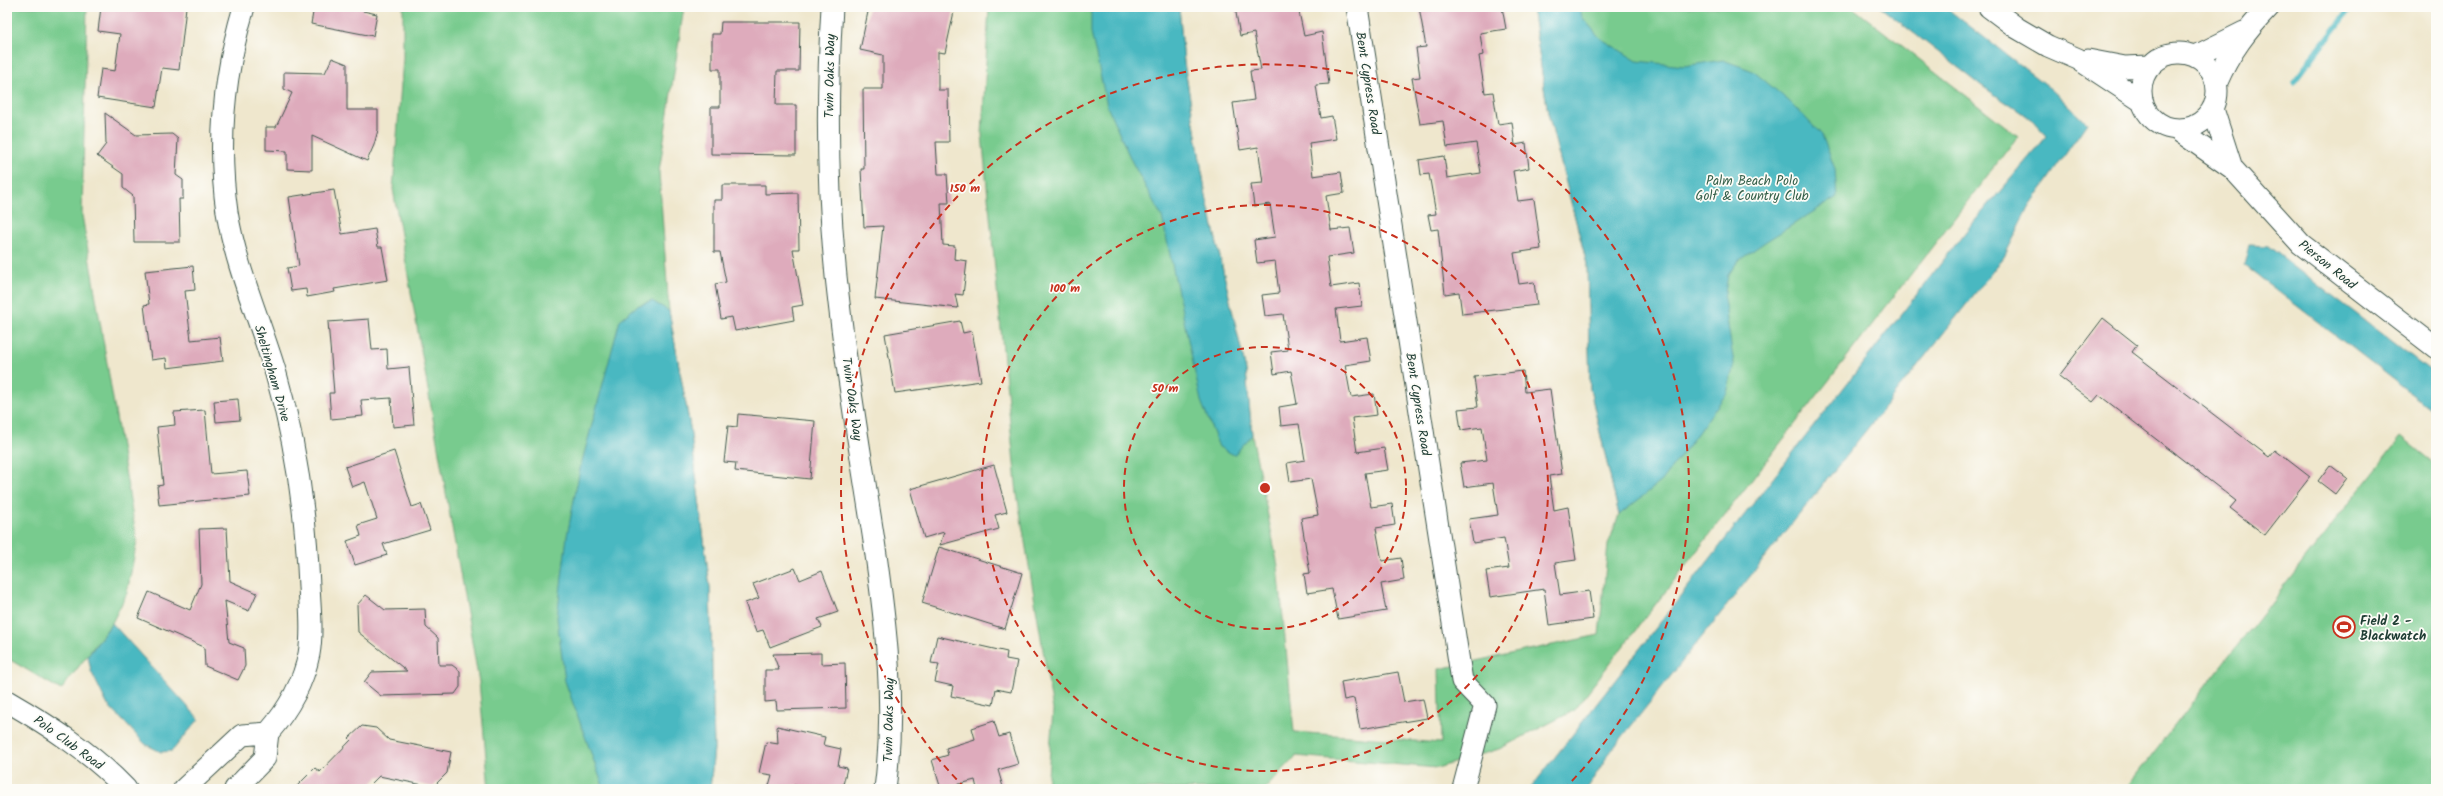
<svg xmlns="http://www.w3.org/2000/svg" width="2443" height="796" font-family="Kalam,sans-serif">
  <rect width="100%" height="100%" fill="#fdfcf7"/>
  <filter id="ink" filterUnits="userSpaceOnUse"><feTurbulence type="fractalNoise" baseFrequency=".025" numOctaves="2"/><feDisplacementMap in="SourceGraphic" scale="8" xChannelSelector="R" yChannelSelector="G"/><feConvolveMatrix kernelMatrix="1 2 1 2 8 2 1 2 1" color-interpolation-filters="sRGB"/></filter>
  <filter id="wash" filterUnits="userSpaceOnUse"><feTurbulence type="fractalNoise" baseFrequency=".012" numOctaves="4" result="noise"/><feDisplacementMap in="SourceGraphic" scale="16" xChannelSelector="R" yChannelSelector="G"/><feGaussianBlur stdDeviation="0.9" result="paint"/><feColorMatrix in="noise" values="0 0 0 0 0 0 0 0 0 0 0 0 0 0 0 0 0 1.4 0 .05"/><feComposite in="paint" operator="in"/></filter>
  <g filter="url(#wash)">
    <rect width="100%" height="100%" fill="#efe7cd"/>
    <path fill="#78cb8e" stroke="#4c8461" d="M7,7H87L82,215L137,541L127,593L112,623L61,690L7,658Z
      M403,7H684L659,172L669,311L690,427L710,588L714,748L710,789H489L479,682L393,189L403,58Z
      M989,7H1179L1184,63L1206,196L1246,371L1252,435L1278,566L1294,732L1441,743L1439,669L1599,635L1608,545L1619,515L1590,389L1587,264L1548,113L1532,7H1852L2018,136L1573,711L1499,749L1437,768L1296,756L1265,789H1047L1053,710L1017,494L982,135Z
      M2401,437L2436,465V789H2125Z"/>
    <path fill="#49b8c1" stroke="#347a7a" d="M1091,7H1179L1184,63L1206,196L1246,371L1252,435L1234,455L1219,447L1201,401L1162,217L1132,162L1107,106L1091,32Z
      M1532,7H1580L1582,17L1600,38L1637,61L1684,66L1723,60L1753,71L1790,102L1822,135L1835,169L1837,197L1765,242L1738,261L1728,275L1724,299L1734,364L1727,393L1662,481L1619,515L1590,389L1587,264L1548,113Z
      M1880,7H1945L2052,90L2087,123L2029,207L2004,257L1608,755L1587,789H1530L1967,230L2047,136L2032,120L1982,86Z
      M2249,245L2268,246L2436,375V413L2244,265Z
      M652,301L669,311L690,427L710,588L714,748L710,789H604L565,681L557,618L567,536L580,469L620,320L637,306Z
      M112,623L199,719L172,751L161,752L145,744L107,704L91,671L88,656Z"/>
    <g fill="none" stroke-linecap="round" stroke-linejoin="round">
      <path stroke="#49b8c1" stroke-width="5.5" d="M2294,82L2351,7"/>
    </g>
    <g id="blocks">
      <path fill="#deabbc" d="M101,7H186L179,70L162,68L156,107L97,98L101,69L115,71L120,34L98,31Z
        M314,7H364L363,11L377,14L373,36L311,24Z
        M869,7H955L945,53L938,52V90H948L949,142H936L938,174H947L949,203H941L943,245L955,246L954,259L967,261L963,295L955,294L958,308L875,299L883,226L864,227L861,169H864L863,89H883V55L860,50Z
        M1235,7H1298L1304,36L1322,32L1329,84L1316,85L1321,118L1332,116L1336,139L1309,143L1313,176L1341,172L1344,193L1326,196L1331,230L1350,228L1354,253L1327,257L1331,287L1359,283L1362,306L1336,309L1340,341L1367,337L1371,361L1345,365L1351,397L1374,394L1377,415L1352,418L1357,452L1384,448L1388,470L1365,473L1371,507L1392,504L1395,525L1376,528L1382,561L1401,558L1404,580L1381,584L1386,611L1338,619L1332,589L1307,593L1304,574L1310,573L1301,518L1318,515L1311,479L1290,482L1287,463L1305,460L1299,424L1281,426L1279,407L1297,404L1291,371L1274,374L1271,352L1288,350L1283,314L1265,316L1262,295L1279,293L1275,261L1257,263L1254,240L1275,237L1270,204L1254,206L1251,184L1263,183L1258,147L1240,150L1233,103L1254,100L1250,71L1261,70L1254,33L1240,36Z
        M1419,7H1502L1506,29L1480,33L1483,55L1479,56L1485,93L1493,92L1498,124L1512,122L1515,145L1526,143L1529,168L1513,171L1518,201L1534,199L1541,249L1514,253L1519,284L1534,282L1537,305L1462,314L1459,292L1445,294L1438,229L1431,230L1428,215L1436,214L1429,174L1421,175L1419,160L1444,156L1447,178L1481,173L1476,143L1447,147L1443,121L1420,124L1412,78L1420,77L1416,48L1426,47Z
        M721,22H800L799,71H777L776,105H796V155L711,154V107H720V69H712V34H720Z
        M332,58L347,64V110H378V130L374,145L367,161L312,136V170L287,169V151L266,150V127H276L292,93L284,89V72L325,73Z
        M105,113L136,135L172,134L178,139L176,175L183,180V199H179L180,242H134L133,196L123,188V174L97,156L106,144Z
        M722,185H765V194L798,193L799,249H793L803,305L792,307L794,320L735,331L732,317L721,319L715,284L726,282L720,252H714V200H722Z
        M334,190L342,234L375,229L378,247H382L388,280L334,289L335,292L307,297L306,289L291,291L287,268L299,266L289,197Z
        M193,266L195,290L185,291L191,340L220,337L223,361L167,368L166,358L151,360L144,305L149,304L145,271Z
        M2103,318L2137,345L2132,352L2269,457L2275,450L2310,477L2265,535L2230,508L2236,501L2099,395L2093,402L2059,376Z
        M369,319L372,350L387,349L388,369L409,367L414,425L393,427L391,398L361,400L363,416L331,419L329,393H334L328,322Z
        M960,321L963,333L972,331L981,381L895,393L885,334Z
        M1523,371L1525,392L1550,389L1562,474L1549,476L1554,510L1568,507L1576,560L1555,563L1560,595L1589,591L1593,619L1549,625L1544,589L1490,597L1486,571L1509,568L1504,538L1473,543L1469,519L1498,515L1493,483L1464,487L1460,463L1487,460L1482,427L1461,430L1458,409L1478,407L1474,377Z
        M238,399L240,420L216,422L214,401Z
        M205,410L211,474L247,471L250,496L159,505L157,486L163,485L157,427L175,425L174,412Z
        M738,414L815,421L810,479L735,471L736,463L724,462L728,426L737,427Z
        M394,451L412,507L421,504L430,530L383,544L387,555L355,565L347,541L361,536L358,525L377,519L365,482L352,487L345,467Z
        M994,465L1007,512L995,515L999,529L940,545L944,532L924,538L910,489Z
        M2330,465L2347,478L2335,494L2318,481Z
        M227,528L230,581L257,593L249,611L225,601L229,642L244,648L245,666L238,680L205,666L204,647L138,618L149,592L190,610L201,584L199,529Z
        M939,547L1022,573L1005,629L922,603Z
        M795,568L800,580L822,571L838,612L818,619L822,627L770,647L763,630L756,632L745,603L759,598L753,584Z
        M366,595L385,610L425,609L426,627L438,638L439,665H452L460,671V687L455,694L381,696L364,682L372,672L407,671L358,632L357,605Z
        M937,636L1007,652L1006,659L1017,661L1011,692L996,689L993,705L951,696L953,686L935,682L939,664L931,663Z
        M821,653V664L845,663L846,708L777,710L776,701L765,702V670H779L773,654Z
        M1398,672L1404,702L1423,699L1427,718L1360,729L1354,698L1344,700L1341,682Z
        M994,721L999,737L1009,734L1018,764L998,770L1003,787L977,789L975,780L941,789L932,760L948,755L946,748L975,739L972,728Z
        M362,726L376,728L389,740L451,752L447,773L433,787L379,776L366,789H294L315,768L320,772L351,740L349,738Z
        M777,726L825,737L823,745L841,749L838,766L847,768L842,789H810L794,785L793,789H768L772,775L759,773L766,742L778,744Z"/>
    </g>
  </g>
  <g filter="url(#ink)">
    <use href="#blocks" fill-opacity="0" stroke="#3e564b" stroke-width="1"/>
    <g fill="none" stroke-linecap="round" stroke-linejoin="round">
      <g stroke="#3e564b" stroke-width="23">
        <path id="minor" d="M244,7C224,74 217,142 227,212C236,268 260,320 276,374C296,443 306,514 309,586C310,608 313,632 309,654C303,684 288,710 268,733
          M832,7C826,105 827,205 839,303C848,383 862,462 874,541C886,624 896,705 885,789
          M1357,7L1462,681L1485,705L1463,789
          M1989,7L2017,28L2048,46L2078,59L2143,102
          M2141 91a38 38 0 1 1 76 0a38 38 0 1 1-76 0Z
          M2196,56L2244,32
          M2088,60L2125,67L2150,66
          M2217,82C2230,52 2247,30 2269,7
          M2213,109L2232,168
          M2176,129L2232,168L2301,244L2436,348
          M7,701C50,726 92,753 126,789
          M184,789L242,735L268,733L265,758L235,789"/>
      </g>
      <use href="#minor" stroke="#fff" stroke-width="21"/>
    </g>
  </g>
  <g fill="none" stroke="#c8321e" stroke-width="2" stroke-dasharray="7 5">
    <circle cx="1265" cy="488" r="141"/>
    <circle cx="1265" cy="488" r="283"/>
    <path d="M965 788A424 424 0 1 1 1565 788"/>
  </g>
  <defs>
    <g id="stadium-ring" transform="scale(1.15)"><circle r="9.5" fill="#fdfcf7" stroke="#c8321e" stroke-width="1.5"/><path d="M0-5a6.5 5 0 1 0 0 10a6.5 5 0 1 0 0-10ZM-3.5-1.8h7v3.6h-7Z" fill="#c8321e"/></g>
  </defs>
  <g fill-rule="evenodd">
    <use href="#stadium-ring" x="2344" y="627"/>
  </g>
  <g text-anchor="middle" stroke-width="3.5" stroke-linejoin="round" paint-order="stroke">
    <g font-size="13" fill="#1f3d34" stroke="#fdfcf7">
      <text transform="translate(829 76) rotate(-89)" y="5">Twin Oaks Way</text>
      <text transform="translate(1369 83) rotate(81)" y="5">Bent Cypress Road</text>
      <text transform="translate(2328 264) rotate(39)" y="5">Pierson Road</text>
      <text transform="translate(273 373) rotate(74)" y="5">Sheltingham Drive</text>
      <text transform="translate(853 399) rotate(82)" y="5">Twin Oaks Way</text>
      <text transform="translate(1419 404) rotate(81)" y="5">Bent Cypress Road</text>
      <text transform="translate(888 720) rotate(-89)" y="5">Twin Oaks Way</text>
      <text transform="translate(69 742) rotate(36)" y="5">Polo Club Road</text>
    </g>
    <g font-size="13" fill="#35604a" stroke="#fdfcf7">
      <text x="1752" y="185">Palm Beach Polo<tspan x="1752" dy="15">Golf &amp; Country Club</tspan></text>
    </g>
    <g font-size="13" font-weight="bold" fill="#1f3d34" stroke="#fdfcf7" text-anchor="start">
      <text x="2360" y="625">Field 2 -<tspan x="2360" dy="15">Blackwatch</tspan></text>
    </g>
  </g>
  <circle cx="1265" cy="488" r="6" fill="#c8321e" stroke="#fdfcf7" stroke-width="2"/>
  <g font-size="12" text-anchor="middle" font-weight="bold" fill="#c8321e" stroke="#fdfcf7" stroke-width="3.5" stroke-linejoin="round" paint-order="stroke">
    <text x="965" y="192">150 m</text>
    <text x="1065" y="292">100 m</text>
    <text x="1165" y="392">50 m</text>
  </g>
  <rect width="2443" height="796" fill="none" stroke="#fdfcf7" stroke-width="24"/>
</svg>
